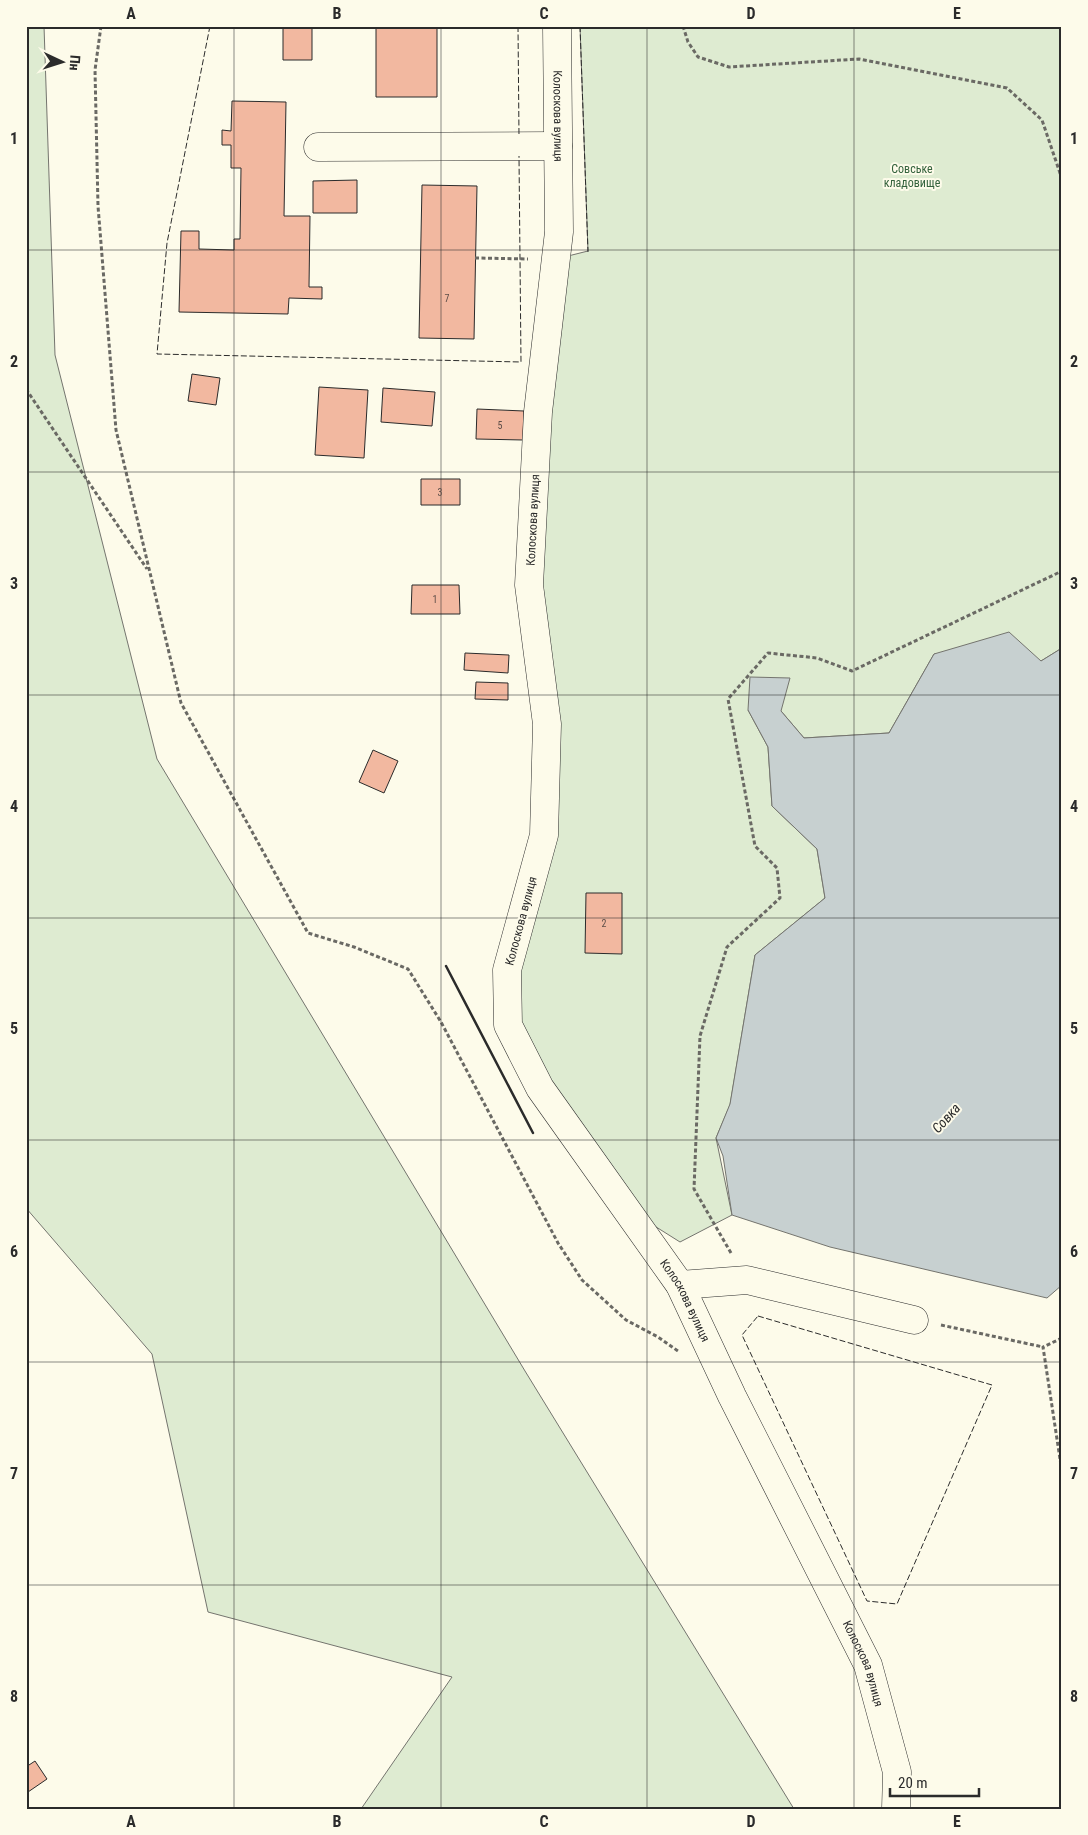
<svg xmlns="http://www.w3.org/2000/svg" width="1088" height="1835" font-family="'Roboto Condensed',sans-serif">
  <rect width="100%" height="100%" fill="#fdfbea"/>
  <path fill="#deebd1" stroke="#74746e" d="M26,26H44L55,355L157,759L525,1371L794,1809H361L452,1677L208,1612L152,1354L26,1208Z
    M580,26H1062V648L1041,661L934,654L889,733L804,738L781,711L748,710L768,747L772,806L817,849L825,898L755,955L730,1105L716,1138L732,1215L680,1242L626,1208L508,1025L544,835L529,585L556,259L588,251Z"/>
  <path fill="#c7d0d0" stroke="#74746e" d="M1009,632L1041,661L1062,648V1285L1047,1298L830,1247L732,1215L723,1156L716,1138L730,1104L755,955L825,898L817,849L772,806L768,747L748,710L750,677L790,678L781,711L804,738L889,733L934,654Z"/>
  <path fill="#f2b8a0" stroke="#2b2b2b" d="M283,26H312V60H283Z
    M376,26H437V97H376Z
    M232,101L286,102L284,216H310L309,287H322V299L289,298L288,314L179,312L181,231H199V249L234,250V239H240L241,168H231V145H222V130L231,131Z
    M357,180V213H313V181Z
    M422,185L477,186L474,339L419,338Z
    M192,374L220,378L216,405L188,401Z
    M319,387L368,390L364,458L315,455Z
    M383,388L435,392L432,426L381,422Z
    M477,409L524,411L523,440L476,439Z
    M421,479H460V505H421Z
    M412,585H459L460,614H411Z
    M465,653L509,655L508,673L464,670Z
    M476,682L508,683V700L475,699Z
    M373,750L398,761L384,793L359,782Z
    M586,893H622V954L585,953Z
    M35,1761L47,1779L28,1792L26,1790V1767Z"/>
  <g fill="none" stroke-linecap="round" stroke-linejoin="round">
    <g stroke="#2b2b2b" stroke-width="29">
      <g id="minor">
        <path id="s1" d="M557,26L559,232L538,412L529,585L547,724L544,835L507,970L508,1025L540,1088L680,1285L732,1396L868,1665L897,1772L896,1809"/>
        <path d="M318,147L558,146"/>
        <path d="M680,1285L747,1280L914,1320"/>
      </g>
    </g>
    <path stroke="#6a6964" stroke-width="3" stroke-dasharray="4 2.5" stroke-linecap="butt" d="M101,26L95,70L98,206L116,430L181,703L308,933L354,947L408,969L441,1022L558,1243L582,1280L626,1320L658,1337L678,1351
      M683,26L688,42L698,57L729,67L859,59L1007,88L1042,120L1062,179
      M475,258L528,259
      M26,389L147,569
      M731,1253L694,1189L700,1036L727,947L780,898L777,868L755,846L728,699L768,653L817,658L852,671L1062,571
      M941,1325L1043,1347
      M1062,1338L1043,1347L1062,1472"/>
    <use href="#minor" stroke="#fdfbea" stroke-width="28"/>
    <path stroke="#2b2b2b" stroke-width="1" stroke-dasharray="6 2.5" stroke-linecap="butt" d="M210,26L167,243L157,354L521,362L519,156
      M518,26L519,136
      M580,26L588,252
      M758,1316L992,1385L897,1604L867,1601L742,1335Z"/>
    <path stroke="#2b2b2b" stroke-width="2.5" d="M446,966L533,1133"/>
  </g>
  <path fill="none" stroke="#2b2b2b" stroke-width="1" stroke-opacity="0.55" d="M234,26V1809M441,26V1809M647,26V1809M854,26V1809M26,250H1062M26,472H1062M26,695H1062M26,918H1062M26,1140H1062M26,1362H1062M26,1585H1062"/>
  <g text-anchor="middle" stroke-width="4" stroke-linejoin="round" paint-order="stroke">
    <g font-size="10" fill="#5d4e48">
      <text x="447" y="302">7</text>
      <text x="500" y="429">5</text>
      <text x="440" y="496">3</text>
      <text x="435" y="603">1</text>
      <text x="604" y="927">2</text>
    </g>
    <g font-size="12" fill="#2b2b2b" stroke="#fdfbea">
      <text dy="4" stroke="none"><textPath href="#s1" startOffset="90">Колоскова вулиця</textPath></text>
      <text transform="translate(533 520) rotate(-87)" y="4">Колоскова вулиця</text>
      <text transform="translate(521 921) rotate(-75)" y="4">Колоскова вулиця</text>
      <text dy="4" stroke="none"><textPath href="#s1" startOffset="1335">Колоскова вулиця</textPath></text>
      <text dy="4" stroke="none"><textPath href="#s1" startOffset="1740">Колоскова вулиця</textPath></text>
    </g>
    <g font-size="12" fill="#34623c" stroke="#fdfbea">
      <text x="912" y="173">Совське<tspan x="912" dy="14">кладовище</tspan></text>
    </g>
    <g font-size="14" font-style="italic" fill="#2b2b2b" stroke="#fdfbea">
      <text transform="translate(946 1118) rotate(-48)" y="5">Совка</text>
    </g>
  </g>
  <rect width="1088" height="1835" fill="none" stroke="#fdfbea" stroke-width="55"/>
  <g transform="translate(62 62) rotate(94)" stroke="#fdfbea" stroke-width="4" paint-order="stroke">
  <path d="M0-4L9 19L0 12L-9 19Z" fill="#2b2b2b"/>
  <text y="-8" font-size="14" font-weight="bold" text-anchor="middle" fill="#2b2b2b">Пн</text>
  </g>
  <path d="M890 1788v8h89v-8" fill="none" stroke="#2b2b2b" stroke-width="2.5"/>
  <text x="898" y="1788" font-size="15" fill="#2b2b2b" stroke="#fdfbea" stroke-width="4" paint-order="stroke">20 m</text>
  <rect x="28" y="28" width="1032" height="1780" fill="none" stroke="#2b2b2b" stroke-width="2"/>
  <g font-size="16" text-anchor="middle" font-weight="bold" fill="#2b2b2b">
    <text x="131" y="19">A</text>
    <text x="337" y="19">B</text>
    <text x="544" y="19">C</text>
    <text x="751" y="19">D</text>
    <text x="957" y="19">E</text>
    <text x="14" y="144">1</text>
    <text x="1074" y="144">1</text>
    <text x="14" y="367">2</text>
    <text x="1074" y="367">2</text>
    <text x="14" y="589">3</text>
    <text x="1074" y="589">3</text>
    <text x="14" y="812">4</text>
    <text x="1074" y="812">4</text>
    <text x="14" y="1034">5</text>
    <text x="1074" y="1034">5</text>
    <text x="14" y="1257">6</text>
    <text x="1074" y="1257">6</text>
    <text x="14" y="1479">7</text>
    <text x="1074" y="1479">7</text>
    <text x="14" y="1702">8</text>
    <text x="1074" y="1702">8</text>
    <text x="131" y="1827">A</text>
    <text x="337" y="1827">B</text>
    <text x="544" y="1827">C</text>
    <text x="751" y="1827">D</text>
    <text x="957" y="1827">E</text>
  </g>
</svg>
